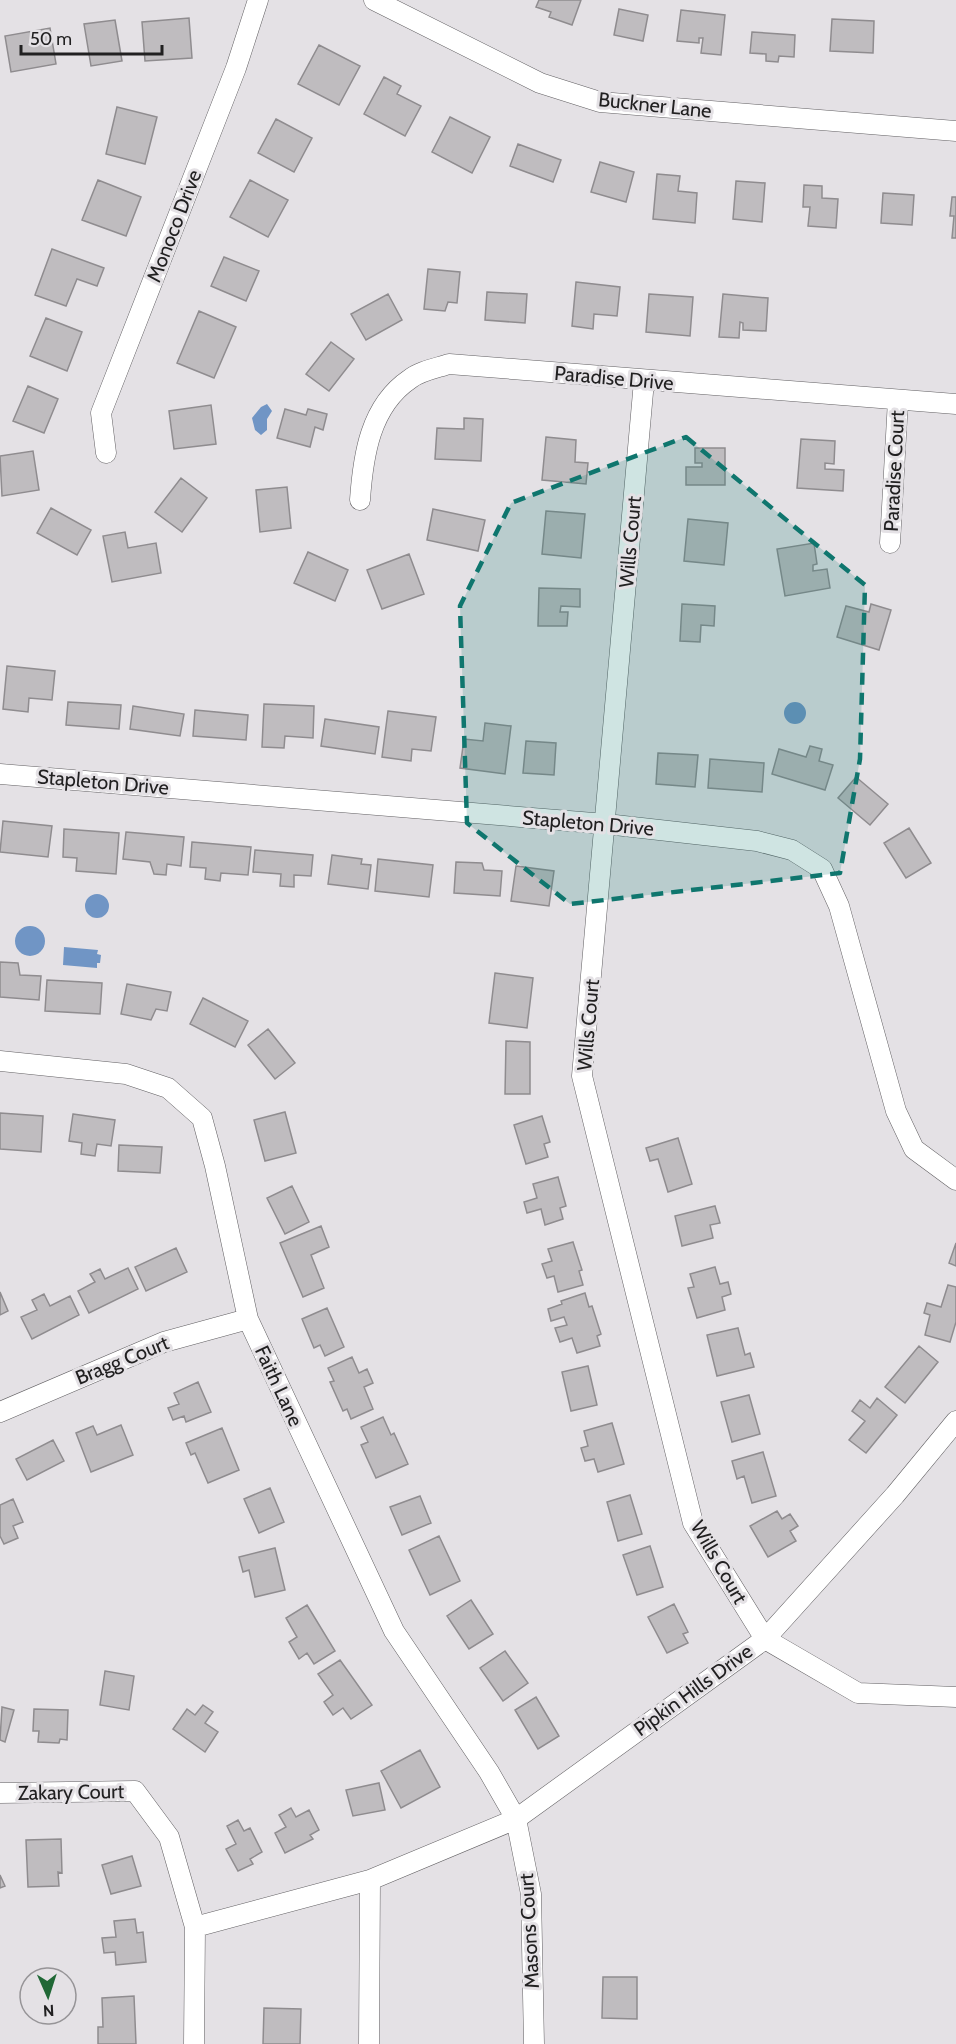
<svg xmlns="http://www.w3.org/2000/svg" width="956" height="2044" font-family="Cabin,sans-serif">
  <rect width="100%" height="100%" fill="#e4e1e5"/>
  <path fill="#7095c5" d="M267,404L272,411L267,419V430L261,435L255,430L252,418L261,407Z
    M784 713a11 11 0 1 1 22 0a11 11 0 1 1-22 0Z
    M85 906a12 12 0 1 1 24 0a12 12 0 1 1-24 0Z
    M15 941a15 15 0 1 1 30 0a15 15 0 1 1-30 0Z
    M64,947L98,950L97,954L101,955L100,963H97V968L63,965Z"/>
  <path fill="#bfbcbf" stroke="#8f8c8f" stroke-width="1.5" d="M539,0H581L572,25L549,17L551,12L536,7Z
    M619,9L648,15L643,41L614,35Z
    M681,10L725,15L721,55L701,53L703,38H699V43L677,41Z
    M189,18L192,58L145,61L142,22Z
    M832,19L874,21L873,53L830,51Z
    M115,20L122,61L91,66L84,24Z
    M50,28L56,64L11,72L5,36Z
    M752,32L795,35L794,57L779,56L778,62L766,61V54L750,53Z
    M319,45L360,66L339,105L298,84Z
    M384,77L401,86L397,94L421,106L405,136L364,114Z
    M117,107L157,117L145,164L106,154Z
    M450,117L490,137L472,173L432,152Z
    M276,119L312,138L294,172L258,153Z
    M518,144L561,160L553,182L510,166Z
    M600,162L634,172L626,202L591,192Z
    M657,174L680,176L678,191L697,193L695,223L653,219Z
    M98,180L141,197L126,236L82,220Z
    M250,180L288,200L268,237L230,217Z
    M736,181L765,183L762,222L733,219Z
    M804,185L822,186V198L838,199L836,228L808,226L810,207H803Z
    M883,193L914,195L912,225L881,223Z
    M952,197H956V238H952L954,216H950Z
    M52,249L104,268L97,286L77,279L66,306L35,295Z
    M224,257L259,271L246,301L211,286Z
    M428,269L460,272L457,303L448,302L445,311L424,309Z
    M576,282L620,287L617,316L594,314L593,329L572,326Z
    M487,292L527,294L525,323L485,320Z
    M388,294L402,320L366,340L351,314Z
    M649,294L693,297L690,336L646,332Z
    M723,294L768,298L766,331L743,330V323L740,322L739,338L719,337Z
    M199,311L236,327L214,378L177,363Z
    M46,318L82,332L67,371L30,356Z
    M331,342L354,359L329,391L306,374Z
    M28,386L58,399L44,433L13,421Z
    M211,405L216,444L174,449L169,411Z
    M285,409L306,415L308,409L327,414L323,430L315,427L310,447L277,438Z
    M464,418L483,419L481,461L435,459L437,428L464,429Z
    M546,437L576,440L575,462L588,463L586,484L542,480Z
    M801,439L835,441L834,464L825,463V469L844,470L843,491L797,488Z
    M695,448H725V485H686V467H702V463H695Z
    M33,451L39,490L2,496L0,456Z
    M181,478L207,498L182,532L155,512Z
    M287,487L291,528L260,532L256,490Z
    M51,508L91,530L77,555L37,533Z
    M433,509L485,520L478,551L427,540Z
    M546,511L585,514L581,558L542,554Z
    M688,519L728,523L724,565L684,561Z
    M125,532L128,548L156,543L161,573L112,582L103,536Z
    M814,543L817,564L813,565V571L827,569L830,588L785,596L777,549Z
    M308,552L348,570L335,601L294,583Z
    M409,554L424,594L382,609L367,570Z
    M539,588L580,589V607L561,606L560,612H568L567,626H538Z
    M682,604L715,606L714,626L701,625L700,642L680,641Z
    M871,604L891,610L879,650L837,637L846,606L869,612Z
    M7,666L55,671L52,700L29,698L28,712L3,709Z
    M68,702L121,705L119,729L66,725Z
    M264,704L314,706L313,738L285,736L284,748L262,747Z
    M133,706L184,714L180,736L130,729Z
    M195,710L248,715L246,740L193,736Z
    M388,711L436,717L431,751L412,749L411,761L382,757Z
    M325,719L379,727L375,754L321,746Z
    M485,723L511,726L505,774L460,768L464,739L483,741Z
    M526,741L556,743L554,775L523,773Z
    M810,746L822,749L819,761L833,765L825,790L772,774L779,749L806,757Z
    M658,753L698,755L695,787L656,784Z
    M710,759L764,763L762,792L708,788Z
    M856,777L888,804L870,825L838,798Z
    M3,821L52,826L48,857L0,852Z
    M909,828L931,863L906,878L884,843Z
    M64,829L119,833L116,874L76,871L77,858L63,857Z
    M126,832L184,837L181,866L167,864L166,875L154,874L150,862L123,859Z
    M192,842L251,847L248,875L221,873L220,881L205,879L206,868L190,867Z
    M255,850L313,855L311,876L294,875V887L280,886L281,874L253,872Z
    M332,855L362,859L361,864L371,865L368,889L328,884Z
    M378,859L433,865L429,897L375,891Z
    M456,862L482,863L484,870L502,871L500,896L454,893Z
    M516,866L554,871L549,906L511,901Z
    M0,962L18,963L20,975L41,976L39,1000L0,997Z
    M495,973L533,978L527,1028L489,1023Z
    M47,980L102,983L100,1014L45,1011Z
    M127,984L171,992L167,1011L156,1009L151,1020L121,1014Z
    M203,998L248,1021L235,1047L190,1024Z
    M268,1029L295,1063L275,1079L248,1045Z
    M506,1041L530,1042V1094H505Z
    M285,1112L296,1153L265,1161L254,1120Z
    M0,1113L43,1116L41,1152L0,1149Z
    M73,1114L115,1120L111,1146L97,1144L95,1156L81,1154L82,1143L69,1141Z
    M542,1116L550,1142L544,1144L548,1157L526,1164L514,1125Z
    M678,1138L692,1184L668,1192L658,1159L650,1161L646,1148Z
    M119,1145L162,1147L160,1173L118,1171Z
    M558,1177L566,1206L560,1208L563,1219L545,1225L541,1209L527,1213L524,1202L537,1198L533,1184Z
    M292,1186L309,1222L285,1234L267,1198Z
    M715,1206L720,1223L710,1225L713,1238L682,1246L675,1216Z
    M321,1226L329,1247L311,1255L324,1288L303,1297L280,1243Z
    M573,1242L582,1270L579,1271L583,1285L558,1292L554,1276L547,1278L542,1264L552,1261L548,1249Z
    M956,1243V1266L949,1263Z
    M176,1248L187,1272L146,1291L135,1267Z
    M715,1267L720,1284L728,1282L731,1294L722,1297L725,1310L697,1318L688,1288L694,1287L690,1274Z
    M128,1268L138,1289L89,1313L78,1291L95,1282L90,1274L100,1269L105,1279Z
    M948,1285L956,1287V1322L950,1342L925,1335L930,1315L924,1313L927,1303L941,1307Z
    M0,1292L8,1311L0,1315Z
    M585,1293L589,1307L592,1306L601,1334L597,1336L600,1346L577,1353L572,1338L560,1342L555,1328L567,1325L564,1317L551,1321L548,1309L562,1304L561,1301Z
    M44,1294L50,1306L70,1296L79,1315L32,1339L21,1317L37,1310L32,1300Z
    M327,1308L344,1347L325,1356L320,1345L314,1348L302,1319Z
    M738,1328L745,1355L750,1353L754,1367L717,1376L707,1335Z
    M919,1346L938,1362L905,1403L885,1387Z
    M352,1357L359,1373L367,1369L373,1383L364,1387L373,1409L351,1419L347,1409L343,1411L330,1382L334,1381L328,1368Z
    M588,1366L597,1405L571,1411L562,1372Z
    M198,1382L211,1412L186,1422L184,1416L173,1420L168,1408L179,1404L174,1393Z
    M749,1395L760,1434L732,1442L721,1402Z
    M877,1398L897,1415L866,1453L849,1440L865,1421L852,1411L860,1400L870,1408Z
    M383,1417L391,1435L394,1433L408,1464L376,1478L361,1445L368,1442L361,1427Z
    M612,1423L624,1464L598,1472L594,1459L585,1461L581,1448L588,1446L584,1431Z
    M121,1425L133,1455L91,1472L76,1433L93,1426L97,1435Z
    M222,1428L239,1470L208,1483L195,1453L191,1455L186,1443Z
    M53,1440L64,1461L27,1480L16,1459Z
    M763,1452L776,1496L752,1503L744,1476L737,1479L732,1461Z
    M270,1488L284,1522L259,1533L244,1499Z
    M630,1495L642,1534L618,1541L607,1502Z
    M420,1496L431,1523L402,1535L390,1507Z
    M13,1499L23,1522L13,1526L18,1538L4,1544L0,1536V1505Z
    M777,1511L782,1519L790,1514L798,1526L790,1531L796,1541L768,1557L750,1526Z
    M439,1536L460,1581L430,1595L409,1550Z
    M650,1546L663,1587L637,1595L623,1555Z
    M275,1548L285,1590L255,1597L249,1570L243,1572L239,1557Z
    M471,1600L493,1634L469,1649L447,1616Z
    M674,1604L688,1632L683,1634L688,1643L667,1653L648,1617Z
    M307,1605L335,1651L314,1664L307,1653L299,1659L289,1642L297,1637L286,1618Z
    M505,1651L528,1683L503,1701L480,1668Z
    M340,1660L372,1705L351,1719L343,1708L333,1715L324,1702L333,1695L318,1674Z
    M105,1671L134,1676L129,1710L100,1705Z
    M536,1697L559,1736L538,1749L515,1710Z
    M203,1705L213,1712L205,1723L218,1732L205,1752L173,1729L187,1709L195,1715Z
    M2,1707L14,1710L5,1742L0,1740Z
    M34,1709L68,1710L67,1740L60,1739L59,1743L38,1742L39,1731H33Z
    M420,1750L440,1787L401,1808L381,1771Z
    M379,1783L385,1810L353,1816L346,1790Z
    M291,1808L296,1817L309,1810L319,1830L310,1835L313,1839L285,1853L275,1833L286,1827L279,1815Z
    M238,1820L244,1831L250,1828L262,1852L250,1859L253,1864L238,1871L226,1849L236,1844L227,1826Z
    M61,1839L62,1873L58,1872L59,1886L28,1887L26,1840Z
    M132,1856L141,1886L111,1894L102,1865Z
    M0,1875L5,1886L0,1888Z
    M135,1919L137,1933L143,1932L146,1962L116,1965L115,1952L104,1953L102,1938L116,1937L114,1921Z
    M603,1977H637V2019L602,2018Z
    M134,1996L136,2044H98V2027H103L102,1998Z
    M264,2008L301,2009L300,2044H263Z"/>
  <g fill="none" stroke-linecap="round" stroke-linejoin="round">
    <g stroke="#626063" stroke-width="21">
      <path id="minor" d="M374,0L540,83L600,102L956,131
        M644,381L582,1076L693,1523L765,1639L858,1693L956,1697
        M106,453L101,413L236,68L258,0
        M360,500C363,456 370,406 410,379C420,371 437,368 449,364L956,404
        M890,543L898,400
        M0,774L606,824L757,841L792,850L822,869L839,906L896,1111L914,1149L956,1180
        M0,1061L126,1074L168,1088L202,1118L215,1166L248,1319L394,1631L489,1772L516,1819L531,1894L534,2044
        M0,1412L164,1342L248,1319
        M0,1793L135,1791L169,1837L195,1927L194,2044
        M195,1927L370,1880L516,1819L765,1639L895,1495L956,1421
        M369,2044L370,1880"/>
    </g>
    <use href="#minor" stroke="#fff" stroke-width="20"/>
  </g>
  <path fill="#0f766e" fill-opacity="0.2" stroke="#0f766e" stroke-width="4.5" stroke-dasharray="12 8" stroke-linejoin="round" d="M686,437L865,585L860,759L840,873L570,904L467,823L460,606L511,503Z"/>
  <g text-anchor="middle" stroke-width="6" stroke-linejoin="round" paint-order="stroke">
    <g font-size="20" fill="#212021" stroke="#e4e1e5">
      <text transform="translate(655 105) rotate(6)" y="7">Buckner Lane</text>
      <text transform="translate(174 226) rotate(-69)" y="7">Monoco Drive</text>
      <text transform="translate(614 378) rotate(5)" y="7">Paradise Drive</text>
      <text transform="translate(894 471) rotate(-87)" y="7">Paradise Court</text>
      <text transform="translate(630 542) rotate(-85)" y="7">Wills Court</text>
      <text transform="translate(103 782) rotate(5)" y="7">Stapleton Drive</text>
      <text transform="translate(588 823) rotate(5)" y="7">Stapleton Drive</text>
      <text transform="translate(588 1025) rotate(-85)" y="7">Wills Court</text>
      <text transform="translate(122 1360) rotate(-22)" y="7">Bragg Court</text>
      <text transform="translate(279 1386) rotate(65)" y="7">Faith Lane</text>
      <text transform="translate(719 1562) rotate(60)" y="7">Wills Court</text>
      <text transform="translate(693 1690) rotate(-36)" y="7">Pipkin Hills Drive</text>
      <text transform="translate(71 1792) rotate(-1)" y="7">Zakary Court</text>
      <text transform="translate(529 1931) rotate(-93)" y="7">Masons Court</text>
    </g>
  </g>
  <g transform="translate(48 1996) rotate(177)"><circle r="28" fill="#e4e1e5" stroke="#969497" stroke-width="1.5"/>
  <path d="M0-4.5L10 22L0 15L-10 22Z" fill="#206836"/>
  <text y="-9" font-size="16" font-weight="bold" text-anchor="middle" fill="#212021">N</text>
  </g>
  <path d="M21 45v9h141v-9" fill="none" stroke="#212021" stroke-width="3"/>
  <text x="30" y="45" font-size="18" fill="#212021" stroke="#e4e1e5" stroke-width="4.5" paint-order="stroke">50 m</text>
</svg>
